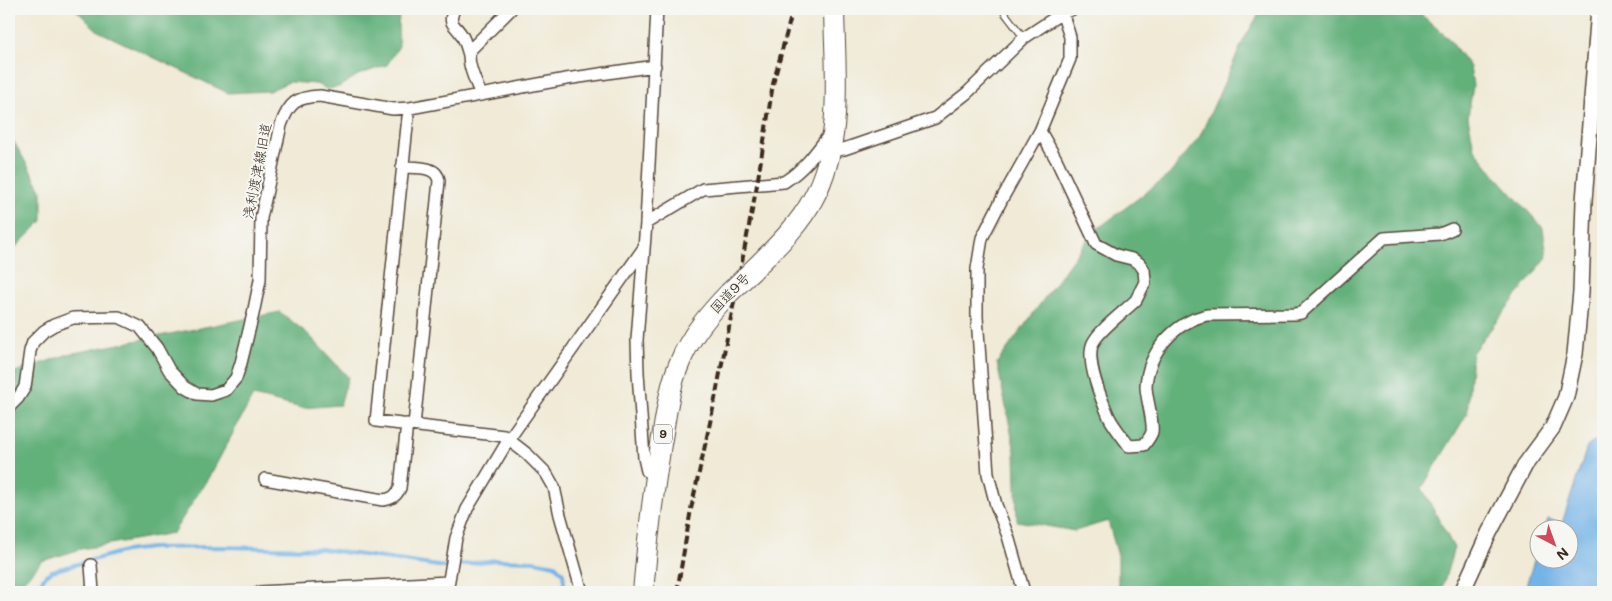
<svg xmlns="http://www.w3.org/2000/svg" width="1612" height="601" font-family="Mali,'Klee One',sans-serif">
  <rect width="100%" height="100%" fill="#f6f6f2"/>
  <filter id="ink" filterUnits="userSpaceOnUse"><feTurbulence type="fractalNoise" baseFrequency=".02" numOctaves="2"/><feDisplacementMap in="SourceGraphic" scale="10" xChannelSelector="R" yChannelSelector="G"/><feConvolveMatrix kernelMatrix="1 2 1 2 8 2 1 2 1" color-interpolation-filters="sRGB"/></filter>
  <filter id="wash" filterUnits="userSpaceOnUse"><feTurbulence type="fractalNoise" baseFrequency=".0096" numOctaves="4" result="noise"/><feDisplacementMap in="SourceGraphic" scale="20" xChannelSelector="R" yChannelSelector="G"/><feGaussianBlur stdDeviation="1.12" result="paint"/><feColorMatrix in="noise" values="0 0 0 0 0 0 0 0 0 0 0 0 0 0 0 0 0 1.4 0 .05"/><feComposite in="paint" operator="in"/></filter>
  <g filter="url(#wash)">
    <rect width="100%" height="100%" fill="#f0ead6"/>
    <path fill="#62b07a" stroke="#4e6d4c" d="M75,9H400L398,25L399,46L387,65L358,75L339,87L327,89L316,84L289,82L269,91L228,93L98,31Z
      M1262,9H1415L1449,39L1470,67L1473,86L1468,117L1474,148L1495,175L1543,228L1547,257L1472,353L1467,414L1422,488L1454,548L1441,592H1118V556L1108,521L1075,531L1017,521L1015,452L997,363L1092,233L1169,175L1200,136L1244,39Z
      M9,133L42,191V221L9,254Z
      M280,312L308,334L348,377L340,405L302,408L253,396L212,472L173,533L81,549L42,561L18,587L16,592H9V374L69,354Z"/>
    <path fill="#73b3e7" stroke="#576e82" d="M1603,435V592H1524L1539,545L1540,558H1570V528H1545L1548,519L1562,523L1587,447Z"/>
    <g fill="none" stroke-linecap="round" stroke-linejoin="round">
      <path stroke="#73b3e7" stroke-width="4" d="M34,592L46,575L52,571L125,551L152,548L219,547L321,549L445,567L495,560L534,561L555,565L563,573L565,592"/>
    </g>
  </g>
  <g filter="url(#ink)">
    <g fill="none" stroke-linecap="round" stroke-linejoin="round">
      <g stroke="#56473a" stroke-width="8">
        <path id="service" d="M1004,12L1024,38"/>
      </g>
      <g stroke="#56473a" stroke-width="14">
        <path id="minor" d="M454,9C448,25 453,22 461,34C465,40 467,48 469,55
          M481,95C476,82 466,63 470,50L511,9
          M408,117L376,421L504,436L527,454L546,473L554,487L560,515L582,592
          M1040,131L1056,159L1096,244L1116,255L1132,259L1139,263L1144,270L1145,282L1136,300C1125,311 1099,330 1093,343C1085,360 1102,401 1109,417C1114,427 1122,436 1129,446L1144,445C1147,441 1151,436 1152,432C1154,422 1146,398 1146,386C1148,352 1175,322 1207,315L1295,314L1301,313L1384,238L1440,234L1452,229
          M830,151L844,149L935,118L967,93L1024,38L1062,13L1073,9
          M402,167C415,168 437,165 439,181L414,425
          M646,223L703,189L784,182C803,170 815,154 829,135
          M9,407L18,398L25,387L30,351L33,342L44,331L54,325L73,318L119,317L140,327L157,348L169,370L185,387L197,394L211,395L226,390L236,378L241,363L253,314L260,280L261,218L281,125C289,103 296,97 320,96L393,109L410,108L566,79L655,66
          M656,475L647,471L644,458L638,373L637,340L646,223L657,9
          M265,479L383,500C392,499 396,496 400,488L407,424
          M91,565L93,592
          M259,592L448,582
          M447,592L456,538L467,509L509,439L643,249
          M1024,592L1008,536L996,505L988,474L977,317V269L982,238L1003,197L1040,131L1070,59V37L1061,9"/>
      </g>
      <g stroke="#56473a" stroke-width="18">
        <path id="tertiary" d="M1462,592L1489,533L1525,465L1553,427L1566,397L1575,354L1581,292L1584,201L1599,9"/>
      </g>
      <g stroke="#56473a" stroke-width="22">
        <path id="trunk" d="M752,271C774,249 798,227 813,199C844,142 835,72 834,9
          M643,592C647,543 653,493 661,444C666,416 669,387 680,362C691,335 709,314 729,293"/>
      </g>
      <use href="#service" stroke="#fff" stroke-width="5.5"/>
      <use href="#minor" stroke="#fff" stroke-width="11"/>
      <use href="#tertiary" stroke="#fff" stroke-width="15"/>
      <use href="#trunk" stroke="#fff" stroke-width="20"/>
      <path stroke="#3b2a1e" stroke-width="4" stroke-dasharray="8 4" stroke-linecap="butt" d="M677,592L691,509L713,409L757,185L773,84L793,9"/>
      <g stroke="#56473a" stroke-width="22" stroke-linecap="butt">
        <path id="trunk-bridge" d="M729,293L752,271"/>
      </g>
      <use href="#trunk-bridge" stroke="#fff" stroke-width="20"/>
    </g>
  </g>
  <g text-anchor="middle" stroke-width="4" stroke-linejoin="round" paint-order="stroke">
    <rect fill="#f6f6f2" stroke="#73675e" stroke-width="1" x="654" y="424.5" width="18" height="19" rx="4"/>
    <g font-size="12" font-weight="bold" fill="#3b2a1e">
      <text x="663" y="438">9</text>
    </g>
    <g font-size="14" fill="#3b2a1e" stroke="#f6f6f2">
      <text transform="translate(257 171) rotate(-79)" y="5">浅利渡津線旧道</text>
      <text transform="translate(730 293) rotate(-46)" y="5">国道9号</text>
    </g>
  </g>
  <rect width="1612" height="601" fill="none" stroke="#f6f6f2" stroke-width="30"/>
  <g transform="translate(1554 544) rotate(139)"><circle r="24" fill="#f6f6f2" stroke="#aba49d"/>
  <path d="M0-4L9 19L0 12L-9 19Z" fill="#d1495b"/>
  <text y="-8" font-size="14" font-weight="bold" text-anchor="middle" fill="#3b2a1e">N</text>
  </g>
</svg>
